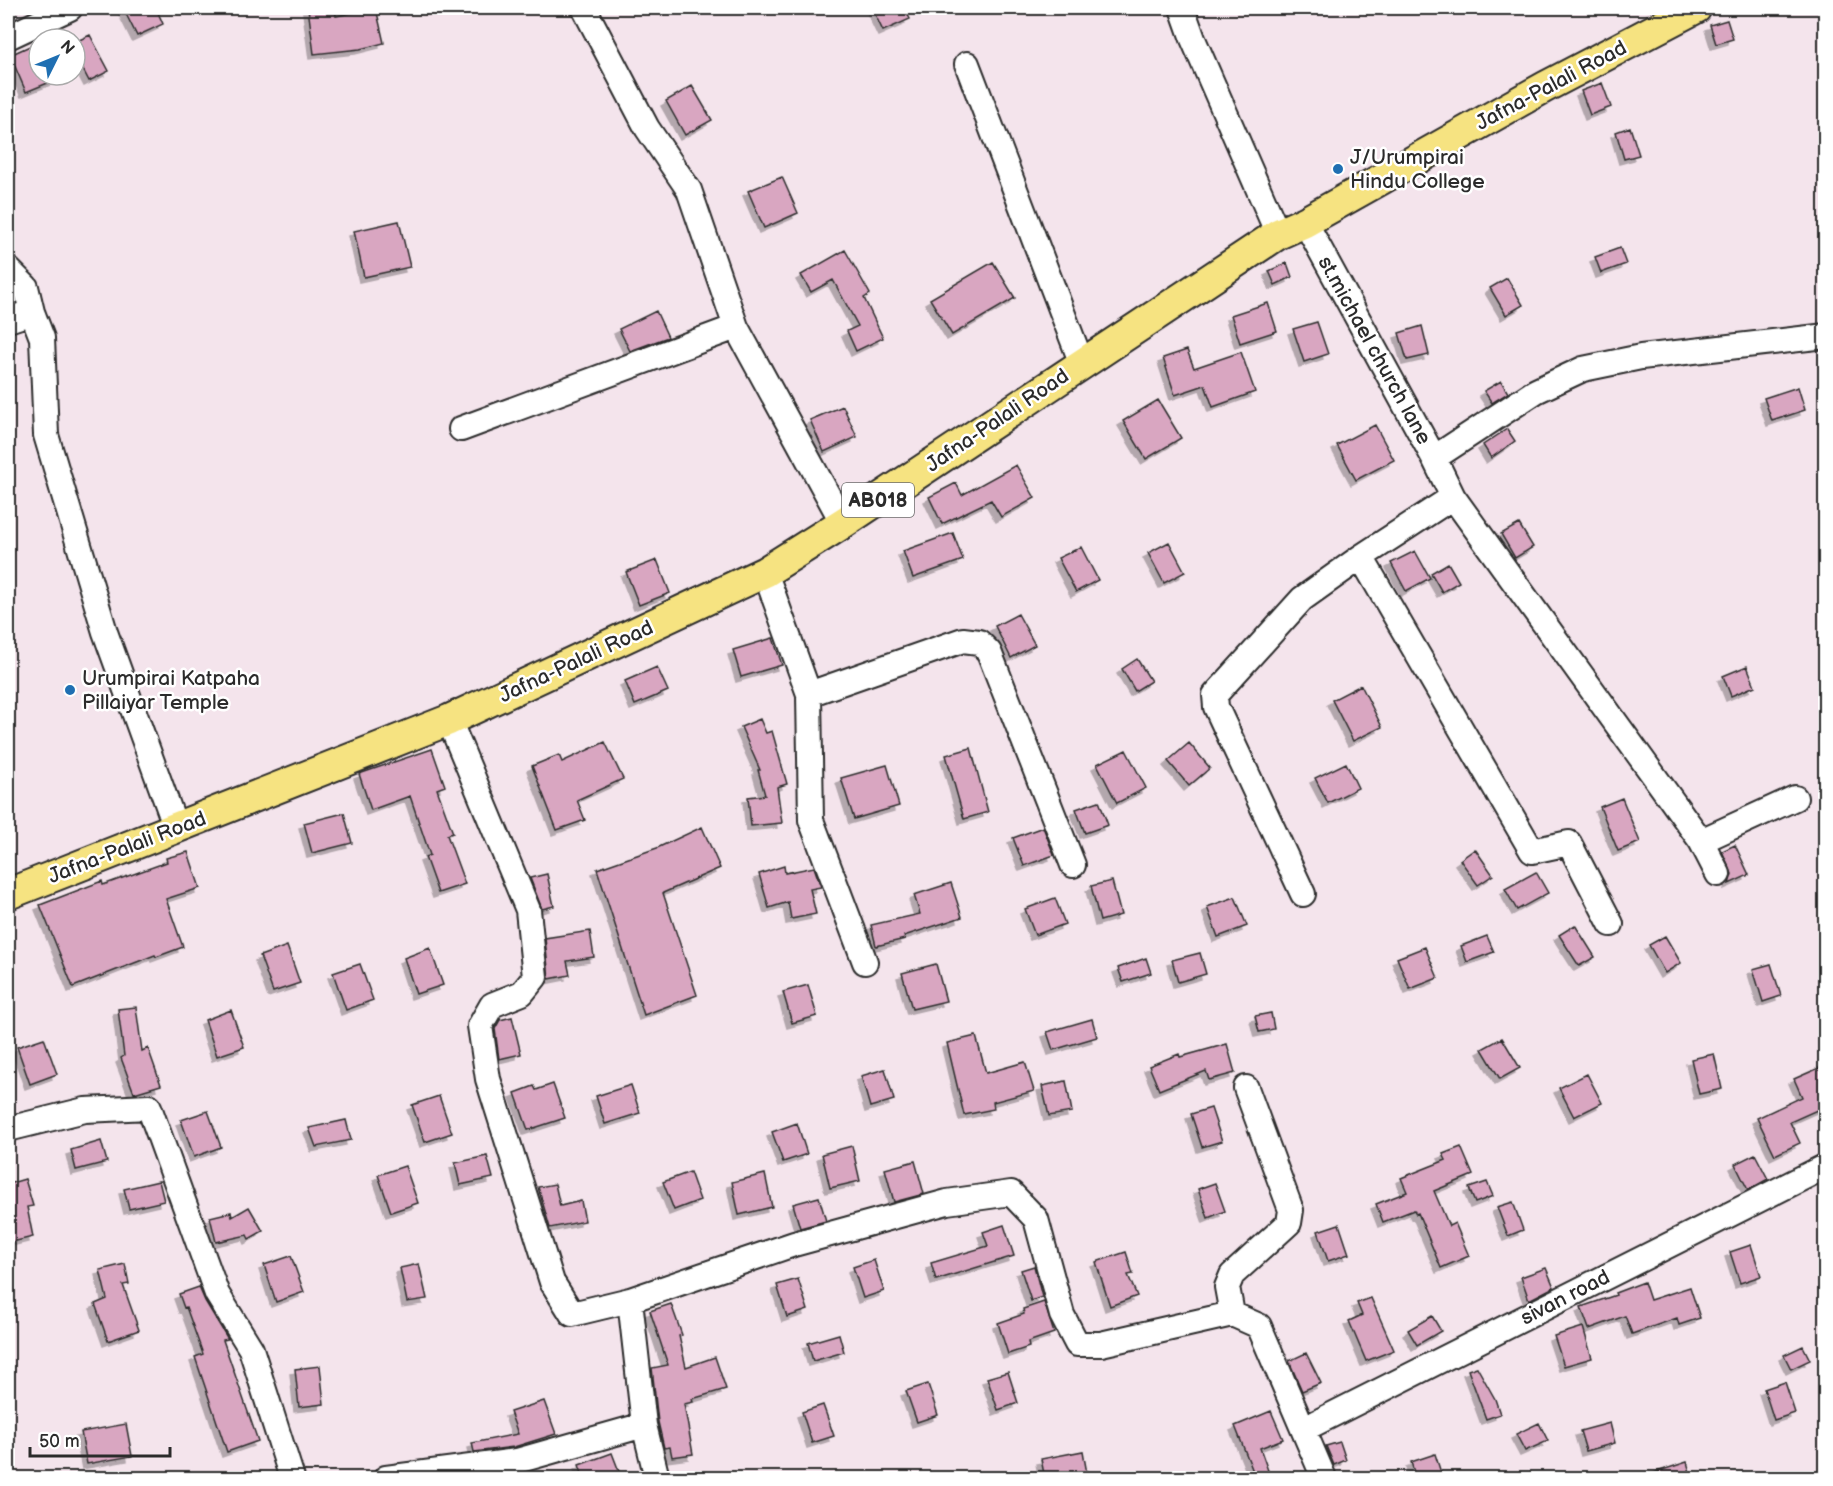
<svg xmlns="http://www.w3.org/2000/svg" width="1833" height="1486" font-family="'Balsamiq Sans',sans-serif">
  <defs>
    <filter id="shadow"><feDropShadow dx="-5" dy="5" stdDeviation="0" flood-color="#0004"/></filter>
  </defs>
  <rect width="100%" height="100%" fill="#f4e4ec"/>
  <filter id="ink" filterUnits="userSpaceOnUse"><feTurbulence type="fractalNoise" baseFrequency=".0167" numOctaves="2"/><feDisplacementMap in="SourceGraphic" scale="12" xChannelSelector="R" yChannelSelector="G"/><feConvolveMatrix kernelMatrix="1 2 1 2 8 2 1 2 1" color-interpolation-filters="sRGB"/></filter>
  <g filter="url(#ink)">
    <path fill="#d9a6c1" stroke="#2b2b2b" stroke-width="1.5" filter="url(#shadow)" d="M123,8H156L163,24L137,36Z
      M308,8H335L336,16L376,8L384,43L360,49L314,54Z
      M872,8H904L910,19L883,31Z
      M1727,20L1733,39L1716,44L1710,25Z
      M90,35L109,71L89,81L75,54V42Z
      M32,45L39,61V75H67L26,92L10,55Z
      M1602,83L1611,107L1590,115L1581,91Z
      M692,86L712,120L685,135L666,101Z
      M1630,127L1639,155L1624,159L1616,132Z
      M782,177L798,213L764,228L748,191Z
      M399,221L410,267L364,277L354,231Z
      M1620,248L1626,264L1601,273L1595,257Z
      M845,250L870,294L864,298L883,338L856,351L847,331L858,326L833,280L811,292L801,275Z
      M993,262L1015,298L952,335L930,299Z
      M1287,263L1292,277L1275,285L1269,271Z
      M1507,278L1523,305L1506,315L1490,288Z
      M1268,303L1277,331L1240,343L1231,315Z
      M656,311L668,337L630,351L619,329Z
      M1317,322L1328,354L1304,362L1293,329Z
      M1422,326L1429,355L1407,360L1399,333Z
      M1187,350L1194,368L1241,352L1255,392L1213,407L1205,385L1175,395L1163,358Z
      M1501,381L1508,393L1492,403L1484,391Z
      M1798,387L1805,410L1772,421L1764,398Z
      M1158,400L1181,438L1146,459L1123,421Z
      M843,406L857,437L824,452L810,420Z
      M1375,425L1394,460L1356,480L1337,445Z
      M1507,429L1515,441L1491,458L1483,445Z
      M1016,465L1035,498L1001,517L991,500L942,524L929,497L956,483L962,495Z
      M1519,524L1533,547L1515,558L1501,534Z
      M953,533L963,560L913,578L903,551Z
      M1169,542L1185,572L1164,583L1148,553Z
      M1081,547L1098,580L1076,592L1058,558Z
      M1415,551L1430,578L1406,591L1391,563Z
      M657,560L670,593L639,605L626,572Z
      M1448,563L1459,582L1442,592L1431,573Z
      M1018,614L1035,645L1011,658L995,626Z
      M773,638L782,665L741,677L733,650Z
      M1137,659L1151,681L1135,691L1122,669Z
      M1747,666L1755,686L1731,696L1723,676Z
      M657,667L668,691L635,705L625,681Z
      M1361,685L1382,727L1353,741L1332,700Z
      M760,719L766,733L772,731L787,784L777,787L782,823L751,826L748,797L765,795L758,770H760L741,727Z
      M605,742L623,779L577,800L585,820L557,830L532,766L559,755L562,762Z
      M1189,743L1210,768L1189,786L1168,761Z
      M971,748L988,812L964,819L946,755Z
      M432,749L445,786L437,789L453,833L447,835L465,884L438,893L425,857L430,855L410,796L371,810L359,774Z
      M1126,750L1146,788L1117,803L1097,764Z
      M1346,763L1358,788L1328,803L1315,778Z
      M887,765L899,806L854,819L841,778Z
      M1622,798L1640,842L1618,851L1600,807Z
      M1099,801L1108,825L1085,833L1076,809Z
      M344,813L352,843L312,853L304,823Z
      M702,827L720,868L663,893L697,995L644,1015L597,869L657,848Z
      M1043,827L1054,855L1024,866L1013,838Z
      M1735,845L1749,875L1729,884L1732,874L1722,851Z
      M1475,849L1493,875L1478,885L1460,860Z
      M188,852L200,888L166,899L183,947L156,957L155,955L73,987L40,905L102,881L103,885L167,862L166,858Z
      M784,866L785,873L814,867L821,887L810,889L816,914L791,919L788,902L769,908L759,874Z
      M1536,872L1548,893L1517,910L1505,889Z
      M547,874L554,906L542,909L530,878Z
      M1112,881L1121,915L1100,921L1091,886Z
      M951,883L962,917L904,936L905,939L876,946L871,925L920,914L914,895Z
      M1235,897L1247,926L1218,937L1207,907Z
      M1055,898L1065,924L1035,935L1025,909Z
      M1575,925L1595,957L1579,966L1559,935Z
      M590,931L594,957L567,961L570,975L549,979L545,938Z
      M1487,936L1494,952L1467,962L1461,946Z
      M1665,936L1681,963L1665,973L1649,945Z
      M287,946L300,983L273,992L260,956Z
      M1425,947L1438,978L1410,989L1397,958Z
      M430,948L443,985L416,994L404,958Z
      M1200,953L1206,974L1178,982L1172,960Z
      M1146,958L1151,973L1123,982L1118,968Z
      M360,964L373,1000L346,1010L333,973Z
      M936,964L946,1001L912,1009L902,973Z
      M1771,964L1781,996L1763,1002L1753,969Z
      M808,985L817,1016L792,1023L783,992Z
      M136,1007L142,1051L148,1048L161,1085L134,1093L121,1058L124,1056L118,1009Z
      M231,1010L244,1047L217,1056L205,1020Z
      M1271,1013L1274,1029L1259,1032L1255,1016Z
      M512,1017L521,1054L499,1059L495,1029L500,1020Z
      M1092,1019L1097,1037L1053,1050L1047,1032Z
      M976,1036L986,1073L1025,1062L1034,1091L993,1102L994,1109L964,1115L947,1043Z
      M44,1038L57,1074L30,1084L17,1047Z
      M1502,1038L1520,1068L1500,1079L1482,1049Z
      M1227,1044L1235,1073L1209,1080L1206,1071L1159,1090L1149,1066L1179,1054L1180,1057Z
      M1714,1054L1722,1089L1699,1094L1691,1059Z
      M1826,1065V1106L1790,1122L1800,1143L1775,1155L1757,1118L1802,1097L1794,1079Z
      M885,1069L894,1100L870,1107L861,1076Z
      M1587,1074L1602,1103L1574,1117L1559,1088Z
      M1066,1081L1072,1112L1049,1116L1042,1086Z
      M553,1084L565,1118L528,1130L515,1093L534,1086L536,1090Z
      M631,1085L640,1113L605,1124L596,1096Z
      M439,1096L452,1133L425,1142L412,1105Z
      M1211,1108L1222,1141L1202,1147L1191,1114Z
      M208,1111L221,1147L194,1157L181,1120Z
      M346,1120L351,1140L316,1147L309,1128Z
      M797,1123L807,1154L783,1162L772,1132Z
      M101,1141L107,1162L76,1170L71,1150Z
      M852,1146L860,1181L830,1188L822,1154Z
      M1461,1147L1473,1175L1434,1191L1449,1226L1455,1223L1469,1256L1441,1268L1418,1213L1416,1214L1414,1210L1383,1222L1376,1204L1407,1192L1401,1178L1446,1160L1443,1154Z
      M1755,1154L1768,1179L1748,1190L1735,1164Z
      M487,1156L493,1178L460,1185L455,1163Z
      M915,1161L924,1194L894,1202L885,1169Z
      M405,1166L418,1203L391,1212L378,1175Z
      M690,1172L700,1200L674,1210L663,1182Z
      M765,1174L772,1207L739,1215L732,1182Z
      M25,1179L33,1206L27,1207L33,1237L8,1243V1184Z
      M159,1181L164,1201L129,1209L124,1189Z
      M1487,1182L1493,1196L1475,1203L1469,1188Z
      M1215,1183L1225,1211L1208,1218L1198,1189Z
      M555,1184L560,1206L581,1201L585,1221L550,1228L538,1187Z
      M819,1197L826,1221L800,1228L793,1204Z
      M1513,1202L1523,1230L1508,1236L1497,1207Z
      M249,1207L263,1231L249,1239L247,1235L216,1242L210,1217L231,1212L232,1217Z
      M1339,1224L1349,1254L1328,1261L1318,1231Z
      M1004,1225L1014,1256L936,1280L931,1263L988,1246L983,1232Z
      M1751,1245L1761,1276L1740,1283L1730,1252Z
      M1126,1252L1133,1274L1128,1275L1137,1296L1110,1306L1096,1262Z
      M291,1256L304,1292L276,1302L264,1265Z
      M874,1260L884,1291L863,1298L853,1267Z
      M125,1264L129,1284L123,1285L139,1330L108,1341L95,1304L107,1299L100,1270Z
      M419,1264L427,1299L407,1302L400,1268Z
      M1034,1266L1042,1297L1031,1301L1021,1270Z
      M1546,1268L1554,1287L1529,1300L1521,1277Z
      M798,1279L808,1310L787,1317L777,1285Z
      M1644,1282L1650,1300L1690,1287L1700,1318L1679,1325L1677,1318L1632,1334L1625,1316L1589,1329L1581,1307L1616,1295L1615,1293Z
      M199,1287L205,1301L228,1339L223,1340L258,1441L227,1452L195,1357L203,1354L186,1307L184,1308L179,1294Z
      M1371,1298L1394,1350L1366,1361L1349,1321L1362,1315L1357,1303Z
      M1044,1302L1054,1333L1028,1342L1029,1347L1008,1354L998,1323L1024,1314L1023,1309Z
      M671,1304L682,1335L679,1336L686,1367L715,1357L726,1389L692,1399L693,1402L684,1404L693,1454L672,1457L670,1447L664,1448L658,1422L652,1368L668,1365L650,1311Z
      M1432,1316L1441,1331L1417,1345L1408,1330Z
      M1583,1327L1592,1358L1564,1366L1554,1336Z
      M839,1334L844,1352L813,1361L808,1343Z
      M1803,1346L1810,1360L1791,1369L1784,1355Z
      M1306,1353L1321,1383L1302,1391L1289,1361Z
      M320,1366L324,1404L299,1407L295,1369Z
      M1477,1367L1495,1399L1500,1414L1486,1419L1468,1370Z
      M1008,1372L1018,1403L998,1410L987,1378Z
      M1785,1382L1795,1413L1774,1420L1764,1389Z
      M928,1384L938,1415L917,1422L906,1391Z
      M544,1401L556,1434L514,1447L474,1452L472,1443L518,1434L510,1412Z
      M823,1405L834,1436L812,1443L802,1412Z
      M1271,1411L1283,1439L1260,1448L1271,1479H1256L1235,1426Z
      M1539,1423L1548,1441L1525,1451L1516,1434Z
      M1610,1423L1615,1443L1586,1451L1580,1431Z
      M126,1424L132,1456L87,1464L81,1432Z
      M1340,1442L1346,1460L1334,1465L1326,1446Z
      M1083,1451L1088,1479H1045L1041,1459Z
      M612,1453L622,1479H584L579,1465Z
      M1435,1454L1443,1479H1416L1411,1462Z
      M1687,1462L1692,1479H1647V1475Z"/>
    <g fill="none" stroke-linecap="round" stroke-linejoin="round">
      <g stroke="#2b2b2b" stroke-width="28">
        <path id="minor" d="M584,8L647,128L689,190L736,327L843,523
          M1182,8L1193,39L1278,234
          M8,37L70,8
          M967,64L1082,364
          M1305,222L1434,458L1536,391L1583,369L1641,357L1826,336
          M8,269L26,287L32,312L42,338L46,435L105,632L176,828
          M8,320L32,312
          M461,429L736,327
          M1434,458L1453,497L1701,841L1795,798
          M1361,557L1532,851L1569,843L1611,924
          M765,572L809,694L811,820L865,962
          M809,694L963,640L979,642L989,652L1073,865
          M449,720L528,910L535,977L522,993L492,1005L480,1026L488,1079L552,1282L572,1314L630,1300L794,1244L947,1202L1011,1193L1036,1219L1062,1315L1077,1344H1101L1232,1314L1259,1326L1324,1478
          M1701,841L1718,874
          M1303,894L1216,707L1215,695L1302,599L1361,557L1453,497
          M8,1129L85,1110L149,1107L217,1294L251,1349L292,1478
          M630,1300L644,1425L657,1478
          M1232,1314L1227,1287L1232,1275L1289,1223L1291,1210L1246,1088
          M1304,1429L1826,1166
          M386,1478L517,1461L644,1425"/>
      </g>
      <g stroke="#2b2b2b" stroke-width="34">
        <path id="major" d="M8,894L449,720L765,572L843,523L1278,234L1305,222L1545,87L1696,8"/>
      </g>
      <use href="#minor" stroke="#fff" stroke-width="24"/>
      <use href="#major" stroke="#f6e381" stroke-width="30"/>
    </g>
  </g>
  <g fill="#1f6fb2" stroke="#fff" stroke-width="2">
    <circle cx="1338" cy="169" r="6"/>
    <circle cx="70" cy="690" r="6"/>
  </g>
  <g text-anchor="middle" stroke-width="5" stroke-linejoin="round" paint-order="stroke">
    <rect fill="#fff" stroke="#6b6b6b" stroke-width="1.5" x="842" y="483" width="72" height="34" rx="4.5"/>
    <g font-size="20" font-weight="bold" fill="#2b2b2b">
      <text x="878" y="507">AB018</text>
    </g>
    <g font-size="21" fill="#2b2b2b" stroke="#fff">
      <text transform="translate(1551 85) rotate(-28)" y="7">Jafna-Palali Road</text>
      <text transform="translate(1375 350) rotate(61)" y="7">st.michael church lane</text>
      <text transform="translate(997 420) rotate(-34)" y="7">Jafna-Palali Road</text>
      <text transform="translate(576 661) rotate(-25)" y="7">Jafna-Palali Road</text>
      <text transform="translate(127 847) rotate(-21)" y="7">Jafna-Palali Road</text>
      <text transform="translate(1565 1297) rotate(-27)" y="7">sivan road</text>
    </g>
    <g font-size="21" fill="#2b2b2b" stroke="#fff" text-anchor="start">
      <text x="1350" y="164">J/Urumpirai<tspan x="1350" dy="24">Hindu College</tspan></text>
      <text x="82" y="685">Urumpirai Katpaha<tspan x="82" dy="24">Pillaiyar Temple</tspan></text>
    </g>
  </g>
  <rect width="1833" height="1486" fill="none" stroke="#fff" stroke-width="30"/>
  <rect x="15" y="15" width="1803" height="1456" fill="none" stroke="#2b2b2b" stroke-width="2" filter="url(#ink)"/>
  <g transform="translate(57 57) rotate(47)"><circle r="28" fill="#ffffff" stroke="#aaaaaa" stroke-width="1.5"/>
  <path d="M0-4.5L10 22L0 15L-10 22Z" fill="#1f6fb2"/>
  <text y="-9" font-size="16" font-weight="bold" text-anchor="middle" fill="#2b2b2b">N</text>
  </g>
  <path d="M30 1447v9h140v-9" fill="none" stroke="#2b2b2b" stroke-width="3"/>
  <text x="39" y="1447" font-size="18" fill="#2b2b2b" stroke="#ffffff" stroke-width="4.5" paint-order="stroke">50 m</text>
</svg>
